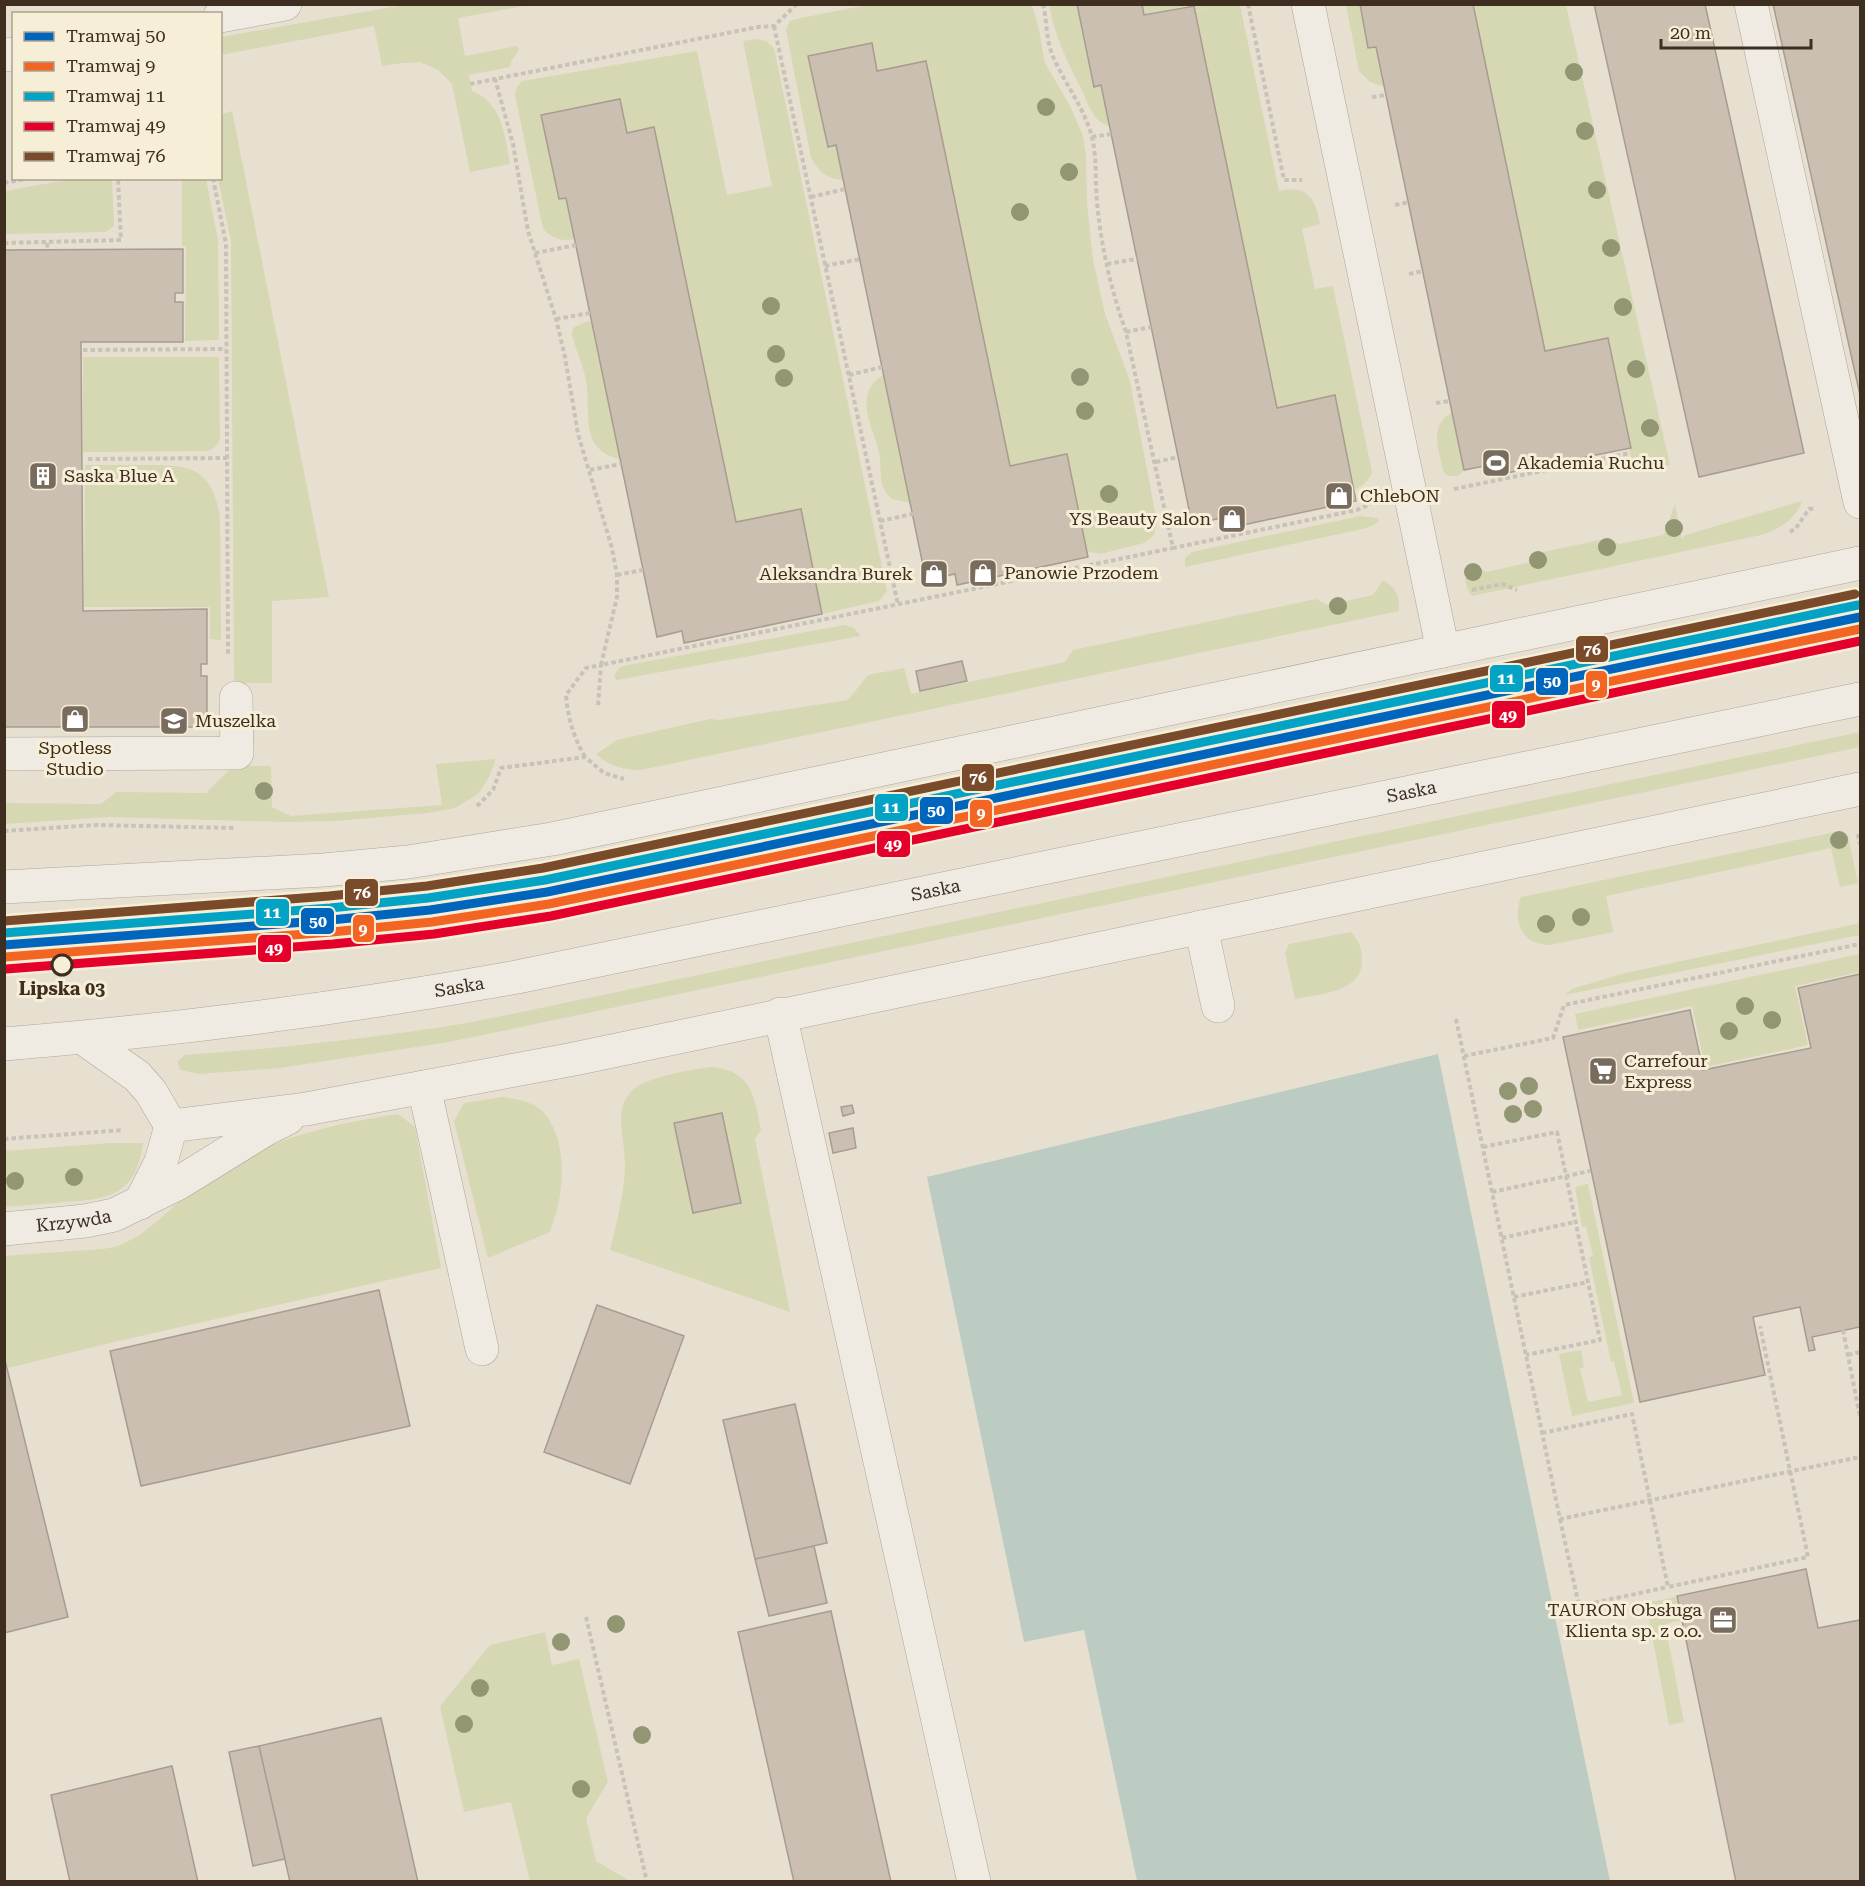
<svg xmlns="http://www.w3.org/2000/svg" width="1865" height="1886" font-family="'Roboto Serif',serif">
  <rect width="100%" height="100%" fill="#e7e0d1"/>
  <path fill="#d6d7b3" d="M403,5H530L458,18L465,56L517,46L519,49L511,62L510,67L469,75L472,91C502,102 505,136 510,164L470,172L452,84L438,70L420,62L402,63L382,66L374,26L221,55V37Z
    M867,5H1032L1038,25L1045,63L1071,108L1083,136L1086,158L1087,203L1093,260L1105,314L1130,381L1157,522L1154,535L1144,543L1100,554L1087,551L1067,454L1010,466L926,68L928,67L927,62L877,71L872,44L808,57L827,146L836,145L843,180C826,179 819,171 811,158L786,30L790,21L796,19Z
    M1049,5H1077L1094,86L1101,85L1109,126C1090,120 1088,100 1079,85C1065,57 1055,35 1049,5Z
    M1142,5H1240L1279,191C1308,185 1315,198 1320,224L1302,229L1315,289L1333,286L1372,472C1368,482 1363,486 1353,490L1335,395L1277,408L1195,12L1208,9L1195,11L1194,6L1191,5L1144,15Z
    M1346,5H1360L1368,47L1377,46L1385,87L1370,82L1359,71Z
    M1473,5H1566L1670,465L1634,472L1629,448L1631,447L1608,338L1545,351Z
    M756,39L766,41L774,48L887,591L879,601L822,614L801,509L736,522L654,128L627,133L620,99L541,115L559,199L566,198L574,239C562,242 552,238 543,229L515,95L517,87L522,81L697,51L727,195L772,186L743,41Z
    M232,111L329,597L272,601V683H234L231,241L218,179L220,178L221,115Z
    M72,179H112L114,226L106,232L5,234V191Z
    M182,179H206L218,240L219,340L185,341L186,246H182Z
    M591,321L620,459C577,449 592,411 586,380C583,365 576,350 572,335L573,328L585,322Z
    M83,357H219L220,439C217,446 214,449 207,451L83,452Z
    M883,375L910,503L892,499C876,486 883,469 879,452C873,426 852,395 883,375Z
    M1452,412L1464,470C1459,477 1454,477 1446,475L1443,471C1439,448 1428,427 1452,412Z
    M85,465C105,465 125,465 146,465C190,465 211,467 220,516L221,640L210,639V607H84Z
    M1802,501C1795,520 1781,528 1761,535L1472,596C1463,584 1464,574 1472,563L1486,572L1532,562L1539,553L1609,538L1619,544L1664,535L1675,504L1682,539L1685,535Z
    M1360,516L1376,518L1379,520L1377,523L1367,528L1185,567V558L1192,552Z
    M1383,580C1396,588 1400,595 1399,611L641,770C624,770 609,766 596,754L617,740L710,719L719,720L848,700L868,675L904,668L911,694L1065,662L1073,650L1316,599L1327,605L1373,595Z
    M844,625L854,628L861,636L616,680L614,676L619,668L623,666Z
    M1860,732V747L449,1042L280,1068L199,1074L181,1070L177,1062L185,1055C282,1048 377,1038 473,1022Z
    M496,759L488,779L478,794L455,808L428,813L335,821L287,822L109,817L5,824V803L101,804L116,792L206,793L233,766H271L272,807L291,816L442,805L436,764Z
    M1840,831L1845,832L1848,836L1858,883L1840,887L1831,848L1606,896L1613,932L1550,945C1522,945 1512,921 1521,897Z
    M1860,923V935L1564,995L1572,989L1621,974Z
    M1351,932C1359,941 1362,948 1362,961C1362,993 1318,994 1295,999L1285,953L1289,944Z
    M1860,954V972L1795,986L1808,1045L1705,1067L1692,1006L1578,1030L1575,1014Z
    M712,1067C752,1071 754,1096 761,1130L755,1139L790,1312L610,1250C617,1222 624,1195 625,1165C625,1147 619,1127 622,1110C623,1103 628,1094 633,1090C646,1077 693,1069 712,1067Z
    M502,1097C517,1099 535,1102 545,1114C564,1137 564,1174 559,1201C557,1211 553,1222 550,1232L488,1258L454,1121L464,1103Z
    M398,1114L415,1127L441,1268L110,1343L8,1368L4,1356V1256C27,1254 50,1253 73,1251C86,1250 101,1250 114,1247C148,1237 170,1206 198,1186C263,1140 321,1126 398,1114Z
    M110,1143H143C136,1195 110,1199 65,1202C45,1204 25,1205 5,1207V1151Z
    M1588,1184L1634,1403L1572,1416L1559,1354L1581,1350L1584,1367L1580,1369L1588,1402L1622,1395L1614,1362H1611L1589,1257L1593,1256L1586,1227H1582L1575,1187Z
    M1676,1597L1681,1620L1665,1624L1684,1722L1669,1725L1646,1603Z
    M545,1632L552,1665L579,1659L608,1782L586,1818L596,1861L630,1881H530L511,1802L464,1812L440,1706L490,1645Z"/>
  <path fill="#bcccc2" d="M1438,1054L1610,1881H1137L1084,1630L1024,1642L927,1177Z"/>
  <path fill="#cbbfb2" stroke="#a89c90" stroke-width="1.5" d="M1077,4H1142L1144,15L1194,6L1277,408L1335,395L1356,501L1224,529L1222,518L1192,524L1101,85L1094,87Z
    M1360,4H1473L1545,351L1608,338L1631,448L1492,476L1489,465L1464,470L1376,47L1368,48Z
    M1594,4H1705L1804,453L1699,477Z
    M1773,4H1860V395Z
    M872,43L877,71L926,61L1010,466L1067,454L1088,557L957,585L955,574L926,580L836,145L828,147L808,56Z
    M620,99L627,133L654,127L736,522L801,509L822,614L684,643L682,631L657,637L566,198L559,199L541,115Z
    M183,249V293H175V302H183V342H81L83,611L207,609V664H201V676H207V727H4V250Z
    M962,661L967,681L920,691L916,671Z
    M1860,974V1327L1812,1337L1815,1350L1809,1351L1800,1307L1753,1317L1765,1375L1640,1402L1563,1037L1690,1010L1703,1070L1811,1048L1798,988Z
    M852,1105L854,1113L843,1116L841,1107Z
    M722,1113L741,1203L693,1213L674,1123Z
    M853,1128L856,1148L833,1153L829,1133Z
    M379,1290L410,1426L141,1486L110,1351Z
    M597,1305L684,1336L630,1484L544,1452Z
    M4,1356L68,1617L4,1633Z
    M795,1404L827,1543L755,1559L723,1420Z
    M814,1546L827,1603L769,1616L755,1559Z
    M1806,1569L1818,1628L1860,1620V1882H1736L1677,1596Z
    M831,1611L891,1882H794L738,1632Z
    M381,1718L418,1882H290L259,1746Z
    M259,1746L285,1859L253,1866L229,1752Z
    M172,1766L198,1882H70L51,1795Z"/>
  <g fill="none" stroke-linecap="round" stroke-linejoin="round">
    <g stroke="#ada599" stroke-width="34">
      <g id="minor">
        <path d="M1308,4L1443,651"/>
        <path d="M1751,4L1860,502"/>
        <path d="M220,16L285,4"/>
        <path d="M4,55L14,54"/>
        <path d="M4,754L237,753L236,698"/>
        <path d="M4,887L324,870L408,862L552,839L1860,563"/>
        <path d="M1201,927L1218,1006"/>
        <path d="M780,1014L974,1882"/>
        <path d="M83,1038L137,1076L151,1092L171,1126L161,1162L140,1203"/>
        <path id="s1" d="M4,1044C177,1030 347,1008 517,977L1860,699"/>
        <path d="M424,1087L482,1349"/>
        <path d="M171,1126L306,1109L574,1059L1860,789"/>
        <path id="s2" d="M4,1229L85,1221L114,1215L177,1184L266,1129L288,1118"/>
      </g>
    </g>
    <path stroke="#c8c2b9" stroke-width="4" stroke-dasharray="4.5 3" stroke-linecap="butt" d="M797,4L774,26L758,27L495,79L513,144L528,231L556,319L565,357L578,434L612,548L617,575V597L601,665L1173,548
      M1043,4C1047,20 1046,39 1052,54C1064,83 1084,107 1092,137C1097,158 1095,180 1097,202C1101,246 1111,290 1126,332L1173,548L1357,510L1370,504
      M1248,4L1284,180H1302
      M774,26L898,605
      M470,84L495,79
      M1372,97L1386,95
      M1092,137L1111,134
      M213,178L226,244L228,656
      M4,183L30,178
      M811,197L845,189
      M1395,205L1409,202
      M4,243L121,240L118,178
      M47,243L48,250
      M535,253L576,245
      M1107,264L1137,259
      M825,266L860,259
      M1409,274L1423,271
      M556,319L590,313
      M1126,332L1151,327
      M83,350L226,349
      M849,375L882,367
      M1436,403L1450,401
      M88,459L227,458
      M1156,462L1178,457
      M590,470L621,464
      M1454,489L1630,453
      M880,521L913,514
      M1790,532L1796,528L1809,509L1816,508
      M617,575L643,570
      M1472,590L1502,584L1517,590
      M585,757C573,736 568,718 566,695L586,668L601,665L598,706
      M477,806L493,790L501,768L585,757L604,773L624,779
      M4,831L96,825L235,828
      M1858,834L1860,845
      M1456,1019L1560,1519L1860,1457
      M1464,1056L1553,1038L1564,1005L1860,944
      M4,1139L123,1130
      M1483,1147L1557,1132L1600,1340L1526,1355
      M1492,1192L1590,1171
      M1502,1238L1575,1222
      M1514,1297L1588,1282
      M1843,1330L1860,1417
      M1848,1355L1860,1352
      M1542,1433L1632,1414L1668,1587L1808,1557L1760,1326
      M1560,1519L1579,1606L1668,1587
      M586,1617L647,1882"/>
    <use href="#minor" stroke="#efebe3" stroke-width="33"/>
    <g stroke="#f7eed8" stroke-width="14">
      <path id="tram-1" d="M4,945L331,920L430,910L547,892L1860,617"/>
    </g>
    <g stroke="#f7eed8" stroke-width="14">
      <path id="tram-2" d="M5,957L332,932L432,922L549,904L1860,629"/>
    </g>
    <g stroke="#f7eed8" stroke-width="14">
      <path id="tram-3" d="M4,933L330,908L428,898L545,880L1858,605"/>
    </g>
    <g stroke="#f7eed8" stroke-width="14">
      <path id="tram-4" d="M6,969L333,944L434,934L551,916L1860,641"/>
    </g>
    <g stroke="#f7eed8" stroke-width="14">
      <path id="tram-5" d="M4,921L329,896L427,886L543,868L1855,594"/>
    </g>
    <use href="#tram-1" stroke="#0065bd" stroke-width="9"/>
    <use href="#tram-2" stroke="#f26522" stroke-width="9"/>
    <use href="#tram-3" stroke="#03a3c5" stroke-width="9"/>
    <use href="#tram-4" stroke="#e4002b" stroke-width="9"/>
    <use href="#tram-5" stroke="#7a4b2a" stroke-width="9"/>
  </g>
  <g fill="#929673">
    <circle cx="1574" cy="72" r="9"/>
    <circle cx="1046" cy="107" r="9"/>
    <circle cx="1585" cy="131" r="9"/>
    <circle cx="1069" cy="172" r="9"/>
    <circle cx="1597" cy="190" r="9"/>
    <circle cx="1020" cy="212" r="9"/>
    <circle cx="1611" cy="248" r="9"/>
    <circle cx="771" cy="306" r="9"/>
    <circle cx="1623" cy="307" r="9"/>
    <circle cx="776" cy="354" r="9"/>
    <circle cx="1636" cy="369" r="9"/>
    <circle cx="1080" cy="377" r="9"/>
    <circle cx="784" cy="378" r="9"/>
    <circle cx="1085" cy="411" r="9"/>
    <circle cx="1650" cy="428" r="9"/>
    <circle cx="1109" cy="494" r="9"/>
    <circle cx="1674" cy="528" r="9"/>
    <circle cx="1607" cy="547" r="9"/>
    <circle cx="1538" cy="560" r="9"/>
    <circle cx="1473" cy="572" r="9"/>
    <circle cx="1338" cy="606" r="9"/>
    <circle cx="264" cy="791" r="9"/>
    <circle cx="1839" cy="840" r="9"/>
    <circle cx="1581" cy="917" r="9"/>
    <circle cx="1546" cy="924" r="9"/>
    <circle cx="1745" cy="1006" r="9"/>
    <circle cx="1772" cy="1020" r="9"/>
    <circle cx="1729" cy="1031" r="9"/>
    <circle cx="1529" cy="1086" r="9"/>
    <circle cx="1508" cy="1091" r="9"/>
    <circle cx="1533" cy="1109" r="9"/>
    <circle cx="1513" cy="1114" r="9"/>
    <circle cx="74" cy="1177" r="9"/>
    <circle cx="15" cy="1181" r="9"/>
    <circle cx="616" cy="1624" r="9"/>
    <circle cx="561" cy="1642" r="9"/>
    <circle cx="480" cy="1688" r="9"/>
    <circle cx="464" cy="1724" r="9"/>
    <circle cx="642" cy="1735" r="9"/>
    <circle cx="581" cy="1789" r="9"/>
  </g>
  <defs>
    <g id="stadium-square" transform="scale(1.5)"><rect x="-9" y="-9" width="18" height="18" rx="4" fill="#786c5e" stroke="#f7eed8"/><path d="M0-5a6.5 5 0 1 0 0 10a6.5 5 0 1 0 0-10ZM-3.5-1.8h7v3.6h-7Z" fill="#fff"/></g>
    <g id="building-square" transform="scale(1.5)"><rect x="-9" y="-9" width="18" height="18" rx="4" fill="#786c5e" stroke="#f7eed8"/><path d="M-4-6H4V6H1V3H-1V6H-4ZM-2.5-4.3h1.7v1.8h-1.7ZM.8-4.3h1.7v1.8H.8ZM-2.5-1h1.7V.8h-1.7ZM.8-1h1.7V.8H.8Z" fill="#fff"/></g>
    <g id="shop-square" transform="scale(1.5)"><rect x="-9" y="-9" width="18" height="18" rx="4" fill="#786c5e" stroke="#f7eed8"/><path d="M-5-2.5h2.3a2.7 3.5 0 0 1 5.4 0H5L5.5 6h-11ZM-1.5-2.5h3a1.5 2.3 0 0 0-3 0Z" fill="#fff"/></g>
    <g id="school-square" transform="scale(1.5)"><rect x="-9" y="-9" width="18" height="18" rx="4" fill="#786c5e" stroke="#f7eed8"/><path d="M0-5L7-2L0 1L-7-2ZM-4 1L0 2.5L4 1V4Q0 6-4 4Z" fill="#fff"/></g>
    <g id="supermarket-square" transform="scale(1.5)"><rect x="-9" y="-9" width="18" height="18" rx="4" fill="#786c5e" stroke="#f7eed8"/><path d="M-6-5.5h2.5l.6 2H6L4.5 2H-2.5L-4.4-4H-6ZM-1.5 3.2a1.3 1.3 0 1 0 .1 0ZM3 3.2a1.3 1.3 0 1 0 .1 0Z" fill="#fff"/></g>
    <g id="office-square" transform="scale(1.5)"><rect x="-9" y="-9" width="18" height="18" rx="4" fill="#786c5e" stroke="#f7eed8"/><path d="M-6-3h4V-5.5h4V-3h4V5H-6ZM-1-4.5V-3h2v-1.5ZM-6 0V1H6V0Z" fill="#fff"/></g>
  </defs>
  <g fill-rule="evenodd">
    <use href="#stadium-square" x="1496" y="463"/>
    <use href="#building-square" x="43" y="476"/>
    <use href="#shop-square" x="1339" y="496"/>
    <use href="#shop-square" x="1232" y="519"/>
    <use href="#shop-square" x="983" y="573"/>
    <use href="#shop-square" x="934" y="574"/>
    <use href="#shop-square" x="75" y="719"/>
    <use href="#school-square" x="174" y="721"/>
    <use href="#supermarket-square" x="1603" y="1071"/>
    <use href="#office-square" x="1723" y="1620"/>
  </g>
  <circle fill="#f7eed8" stroke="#3d2e20" stroke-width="3" cx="62" cy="965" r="10"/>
  <g text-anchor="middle" stroke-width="6" stroke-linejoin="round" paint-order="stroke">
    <g font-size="18" fill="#3d2e20" stroke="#f7eed8" text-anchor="start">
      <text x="1517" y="469">Akademia Ruchu</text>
      <text x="64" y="482">Saska Blue A</text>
      <text x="1360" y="502">ChlebON</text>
      <text x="1211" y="525" text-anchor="end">YS Beauty Salon</text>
      <text x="1004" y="579">Panowie Przodem</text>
      <text x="913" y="580" text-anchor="end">Aleksandra Burek</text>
      <text x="195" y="727">Muszelka</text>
      <text x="75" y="754" text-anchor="middle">Spotless<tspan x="75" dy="21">Studio</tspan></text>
      <text x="1624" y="1067">Carrefour<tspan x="1624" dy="21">Express</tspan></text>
      <text x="1702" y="1616" text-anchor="end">TAURON Obsługa<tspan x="1702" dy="21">Klienta sp. z o.o.</tspan></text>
    </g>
    <g font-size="18" fill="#3d2e20" stroke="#f7eed8">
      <text dy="6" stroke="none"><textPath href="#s1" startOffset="1431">Saska</textPath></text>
      <text dy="6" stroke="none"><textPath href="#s1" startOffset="945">Saska</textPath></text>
      <text dy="6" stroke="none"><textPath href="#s1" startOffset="459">Saska</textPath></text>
      <text dy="6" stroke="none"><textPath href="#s2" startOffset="70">Krzywda</textPath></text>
    </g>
    <g font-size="18" font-weight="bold" fill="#3d2e20" stroke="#f7eed8">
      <text x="62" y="995">Lipska 03</text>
    </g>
  </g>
  <g stroke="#f7eed8" stroke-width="2">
    <rect x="1575" y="635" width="34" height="28" rx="6" fill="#7a4b2a"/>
    <rect x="1489" y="664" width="35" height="29" rx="6" fill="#03a3c5"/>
    <rect x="1535" y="667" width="34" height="29" rx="6" fill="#0065bd"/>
    <rect x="1585" y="670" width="23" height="29" rx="6" fill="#f26522"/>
    <rect x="1491" y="700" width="35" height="29" rx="6" fill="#e4002b"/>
    <rect x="961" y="763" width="34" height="29" rx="6" fill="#7a4b2a"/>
    <rect x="874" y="793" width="35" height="29" rx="6" fill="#03a3c5"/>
    <rect x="919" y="796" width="35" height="29" rx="6" fill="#0065bd"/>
    <rect x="969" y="799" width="24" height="29" rx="6" fill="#f26522"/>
    <rect x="876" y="830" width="35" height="28" rx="6" fill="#e4002b"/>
    <rect x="344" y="878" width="35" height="29" rx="6" fill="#7a4b2a"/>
    <rect x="255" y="898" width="35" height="29" rx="6" fill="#03a3c5"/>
    <rect x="300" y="907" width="35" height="28" rx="6" fill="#0065bd"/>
    <rect x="352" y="914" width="23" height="29" rx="6" fill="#f26522"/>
    <rect x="257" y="934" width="35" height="29" rx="6" fill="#e4002b"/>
  </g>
  <g font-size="16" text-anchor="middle" font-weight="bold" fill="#fff">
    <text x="1592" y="655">76</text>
    <text x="1506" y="684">11</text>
    <text x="1552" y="687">50</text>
    <text x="1596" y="690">9</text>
    <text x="1508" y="721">49</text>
    <text x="978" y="783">76</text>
    <text x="891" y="813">11</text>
    <text x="936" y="816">50</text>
    <text x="981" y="819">9</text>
    <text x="893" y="850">49</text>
    <text x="362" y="898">76</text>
    <text x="272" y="918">11</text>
    <text x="318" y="927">50</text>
    <text x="363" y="935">9</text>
    <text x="274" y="954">49</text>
  </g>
  <rect width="1865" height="1886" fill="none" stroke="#3d2e20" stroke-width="12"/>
  <rect x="12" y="12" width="210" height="168" fill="#f7eed8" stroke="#ada18e" stroke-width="1.5"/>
  <rect x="24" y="32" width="30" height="9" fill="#0065bd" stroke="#ada18e" stroke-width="1.5"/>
  <text x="66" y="42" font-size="18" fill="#3d2e20">Tramwaj 50</text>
  <rect x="24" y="62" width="30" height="9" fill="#f26522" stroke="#ada18e" stroke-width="1.5"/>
  <text x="66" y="72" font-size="18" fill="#3d2e20">Tramwaj 9</text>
  <rect x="24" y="92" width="30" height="9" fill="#03a3c5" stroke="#ada18e" stroke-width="1.5"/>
  <text x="66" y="102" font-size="18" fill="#3d2e20">Tramwaj 11</text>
  <rect x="24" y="122" width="30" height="9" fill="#e4002b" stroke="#ada18e" stroke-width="1.5"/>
  <text x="66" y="132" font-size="18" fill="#3d2e20">Tramwaj 49</text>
  <rect x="24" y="152" width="30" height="9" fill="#7a4b2a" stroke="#ada18e" stroke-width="1.5"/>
  <text x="66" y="162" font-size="18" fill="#3d2e20">Tramwaj 76</text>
  <path d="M1661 39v9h150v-9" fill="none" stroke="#3d2e20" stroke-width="3"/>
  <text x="1670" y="39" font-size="18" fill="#3d2e20" stroke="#f7eed8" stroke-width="4.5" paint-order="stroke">20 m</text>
</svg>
